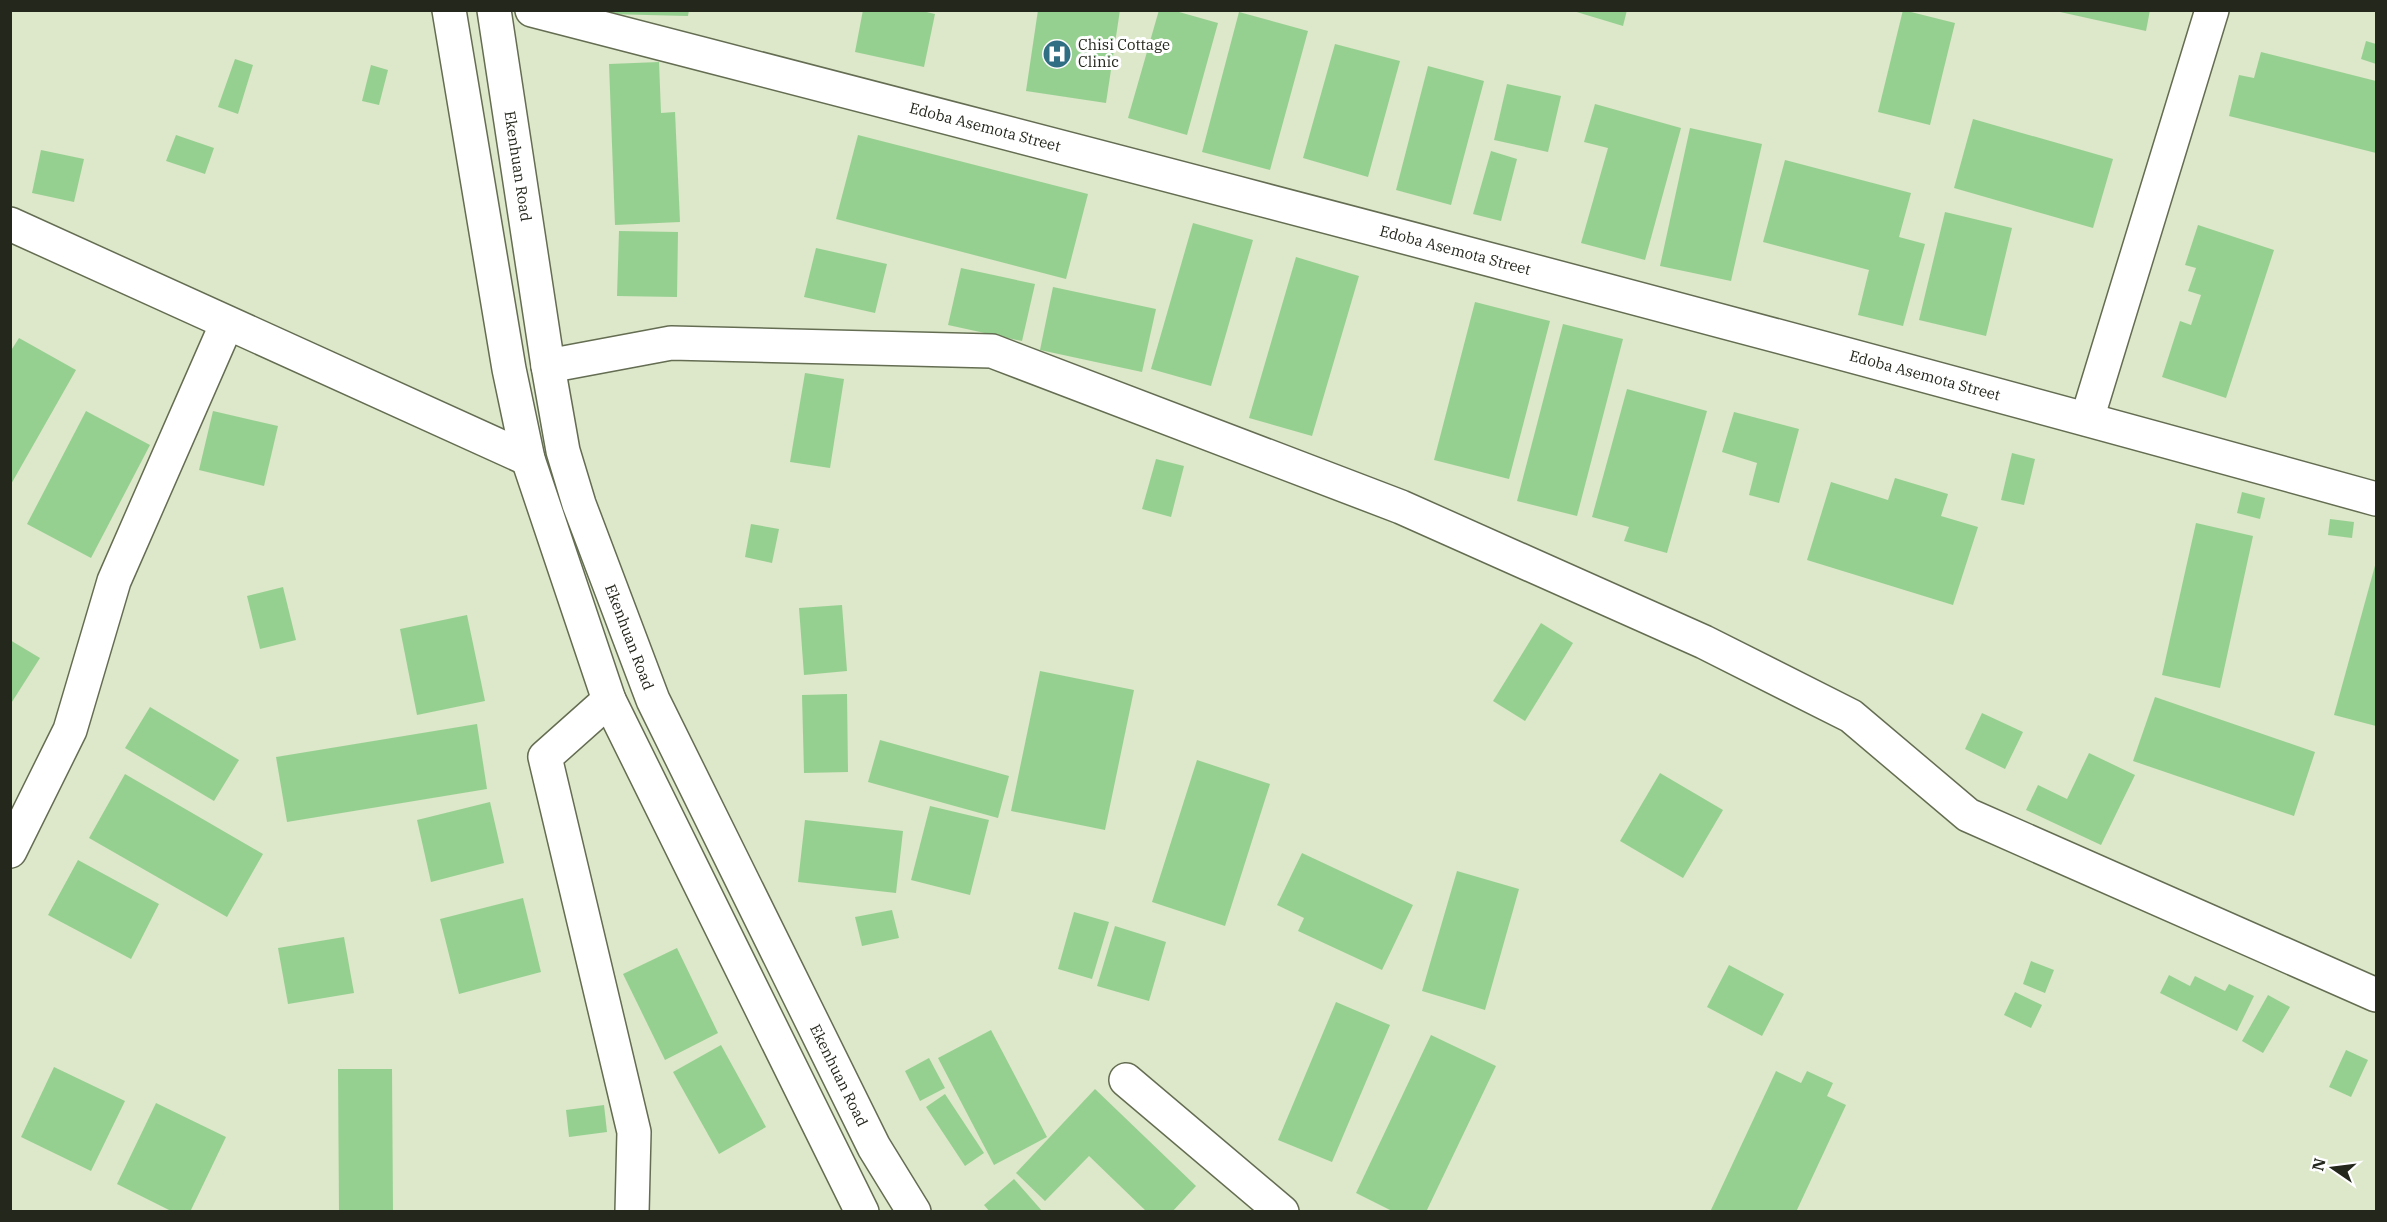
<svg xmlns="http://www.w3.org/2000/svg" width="2387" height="1222" font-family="'IBM Plex Serif',serif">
  <rect width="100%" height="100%" fill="#dde7c9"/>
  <path fill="#96d091" d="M606,10H689L688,16L606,14Z
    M863,10H918L935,14L924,67L855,52Z
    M1038,10H1120L1106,103L1026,91Z
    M1159,10H1172L1218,23L1187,135L1128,118Z
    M1570,10H1627L1623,26Z
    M1903,10L1955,23L1930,125L1878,112Z
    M2051,10H2150L2146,31Z
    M1239,12L1308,31L1270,170L1202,152Z
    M2366,41L2376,44V64L2361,59Z
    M1335,44L1400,61L1368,177L1303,158Z
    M2261,52L2376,81V153L2229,116L2239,75L2254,78Z
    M235,59L253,65L238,114L218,107Z
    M659,62L661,113L675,112L680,222L615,225L609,64Z
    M371,65L388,70L379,105L362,101Z
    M1428,66L1484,81L1451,205L1396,190Z
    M1507,84L1561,96L1548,152L1494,140Z
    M1595,104L1681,128L1645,260L1581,243L1608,148L1584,142Z
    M1973,119L2113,159L2093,228L1954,188Z
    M1690,128L1762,144L1731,281L1660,266Z
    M176,135L214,148L205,174L166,161Z
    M858,135L1088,194L1066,279L836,219Z
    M41,150L84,159L74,202L32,193Z
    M1491,151L1517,159L1501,221L1473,214Z
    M1785,160L1911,193L1899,237L1925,244L1903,326L1858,315L1869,270L1763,242Z
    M1945,212L2012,228L1986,336L1919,320Z
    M1193,223L1253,240L1211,386L1151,369Z
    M2198,225L2274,250L2226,398L2162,377L2180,321L2191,325L2201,295L2188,291L2196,268L2185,265Z
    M619,231L678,232L677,297L617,296Z
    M816,248L887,264L875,313L804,297Z
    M1296,257L1359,276L1312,436L1249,418Z
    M961,268L1035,284L1022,341L948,325Z
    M1053,287L1156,309L1142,372L1040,350Z
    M1475,302L1550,321L1509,479L1434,460Z
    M1563,324L1623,339L1577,516L1517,501Z
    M19,338L76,370L10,486V352Z
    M805,373L844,379L830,468L790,462Z
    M1627,389L1707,411L1667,553L1624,541L1629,527L1592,517Z
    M86,411L150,445L91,558L27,524Z
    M213,411L278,426L264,486L199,470Z
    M1734,412L1799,429L1779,503L1749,495L1757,463L1722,452Z
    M2012,453L2035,459L2024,505L2001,500Z
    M1156,459L1184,466L1171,517L1142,509Z
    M1895,478L1948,494L1941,516L1978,527L1953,605L1807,560L1831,482L1888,500Z
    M2242,492L2265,498L2260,519L2237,513Z
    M2330,519L2354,522L2352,538L2328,535Z
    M2196,523L2253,536L2220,688L2162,675Z
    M751,524L779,529L772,563L745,557Z
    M2376,562V726L2334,715Z
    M283,587L296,640L260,649L247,596Z
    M842,605L847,671L804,675L799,608Z
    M467,615L485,701L417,715L400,629Z
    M1541,623L1573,643L1525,721L1493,701Z
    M10,640L40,658L10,705Z
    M1040,671L1134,690L1105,830L1011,811Z
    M847,694L848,772L804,773L802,695Z
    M2155,697L2315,752L2294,816L2133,761Z
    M150,707L239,760L214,801L125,748Z
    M1982,713L2023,732L2005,769L1965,749Z
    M477,724L487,789L287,822L276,757Z
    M880,740L1009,776L998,818L868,782Z
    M2089,753L2135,775L2101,845L2026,810L2038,785L2067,799Z
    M1197,760L1270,784L1225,926L1152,902Z
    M1660,773L1723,810L1683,878L1620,841Z
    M125,774L263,854L227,917L89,838Z
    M490,802L504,863L431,882L417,820Z
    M930,806L989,820L970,895L911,880Z
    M805,820L903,831L896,893L798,882Z
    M1302,853L1413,905L1382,970L1298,931L1304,918L1277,905Z
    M78,860L159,904L131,959L48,915Z
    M1457,871L1519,889L1485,1010L1422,991Z
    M523,898L541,972L459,994L440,919Z
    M892,910L899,938L862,946L855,917Z
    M1074,912L1109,922L1092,979L1058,969Z
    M1115,926L1166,942L1149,1001L1097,986Z
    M344,937L354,993L288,1004L278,948Z
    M677,948L718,1033L665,1060L623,974Z
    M2031,961L2054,970L2045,993L2023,984Z
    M1729,965L1784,994L1762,1036L1707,1007Z
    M2169,975L2190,986L2195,976L2225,991L2229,984L2254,996L2237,1031L2160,993Z
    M2015,992L2042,1005L2031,1028L2004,1015Z
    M2268,995L2290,1007L2263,1053L2242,1041Z
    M1336,1002L1390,1025L1332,1162L1278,1140Z
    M991,1030L1047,1137L994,1165L938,1058Z
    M1431,1035L1496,1066L1426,1212H1394L1356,1193Z
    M721,1045L766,1127L719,1154L673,1072Z
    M2346,1050L2368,1060L2351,1097L2329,1087Z
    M929,1058L945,1088L920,1101L905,1071Z
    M54,1067L125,1101L91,1171L21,1137Z
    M338,1069H392L393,1212H339Z
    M1776,1071L1801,1083L1807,1071L1833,1083L1827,1096L1846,1105L1796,1212H1710Z
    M1095,1089L1196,1186L1172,1212H1147L1089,1156L1045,1201L1016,1173Z
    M945,1094L984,1153L965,1166L926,1107Z
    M156,1103L226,1137L190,1212H173L117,1184Z
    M604,1105L607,1132L569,1137L566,1110Z
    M1014,1179L1043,1212H990L984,1205Z"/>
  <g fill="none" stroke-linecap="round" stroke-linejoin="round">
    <g stroke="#646d52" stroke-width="36">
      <g id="minor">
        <path id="s1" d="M532,10C1148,169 1763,329 2376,499"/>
        <path d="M10,224L528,459"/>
        <path d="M548,366L671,343L992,351L1401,507L1704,642L1851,716L1968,815L2376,995"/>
        <path d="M2087,419L2212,10"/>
        <path d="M609,700L545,757L634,1132L632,1212"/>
        <path d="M10,851L70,730L114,581L227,323"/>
        <path d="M1126,1080L1282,1212"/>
      </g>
    </g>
    <g stroke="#646d52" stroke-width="36">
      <g id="secondary">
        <path d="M449,10L509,369L528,459L609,700L862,1212"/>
        <path id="s2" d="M494,10L548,366L563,451L579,504L653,700L874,1147L914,1212"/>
      </g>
    </g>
    <use href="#minor" stroke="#fff" stroke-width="33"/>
    <use href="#secondary" stroke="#fff" stroke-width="33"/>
  </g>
  <defs>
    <g id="hospital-disc" transform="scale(1.5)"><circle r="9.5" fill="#306e84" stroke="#fff"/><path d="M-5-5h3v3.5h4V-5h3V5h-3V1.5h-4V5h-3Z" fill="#fff"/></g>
  </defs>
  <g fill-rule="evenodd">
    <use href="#hospital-disc" x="1057" y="54"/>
  </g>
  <g text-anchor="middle" stroke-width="6" stroke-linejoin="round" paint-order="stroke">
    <g font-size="15" fill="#24271c" stroke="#fff" text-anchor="start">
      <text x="1078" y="50">Chisi Cottage<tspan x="1078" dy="17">Clinic</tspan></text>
    </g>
    <g font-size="15" fill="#24271c" stroke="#fff">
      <text dy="5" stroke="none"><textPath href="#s1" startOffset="468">Edoba Asemota Street</textPath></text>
      <text dy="5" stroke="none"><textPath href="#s2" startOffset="158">Ekenhuan Road</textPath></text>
      <text dy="5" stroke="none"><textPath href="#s1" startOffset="954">Edoba Asemota Street</textPath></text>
      <text dy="5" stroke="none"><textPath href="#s1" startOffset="1440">Edoba Asemota Street</textPath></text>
      <text dy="5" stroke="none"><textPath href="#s2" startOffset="644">Ekenhuan Road</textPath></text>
      <text dy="5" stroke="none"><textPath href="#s2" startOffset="1130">Ekenhuan Road</textPath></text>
    </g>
  </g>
  <rect width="2387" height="1222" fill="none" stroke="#24271c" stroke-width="24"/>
  <g transform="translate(2333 1168) rotate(284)" stroke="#ffffff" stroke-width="4.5" paint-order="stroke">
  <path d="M0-4.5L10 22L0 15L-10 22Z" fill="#24271c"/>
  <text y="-9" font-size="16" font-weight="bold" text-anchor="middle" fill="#24271c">N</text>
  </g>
</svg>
